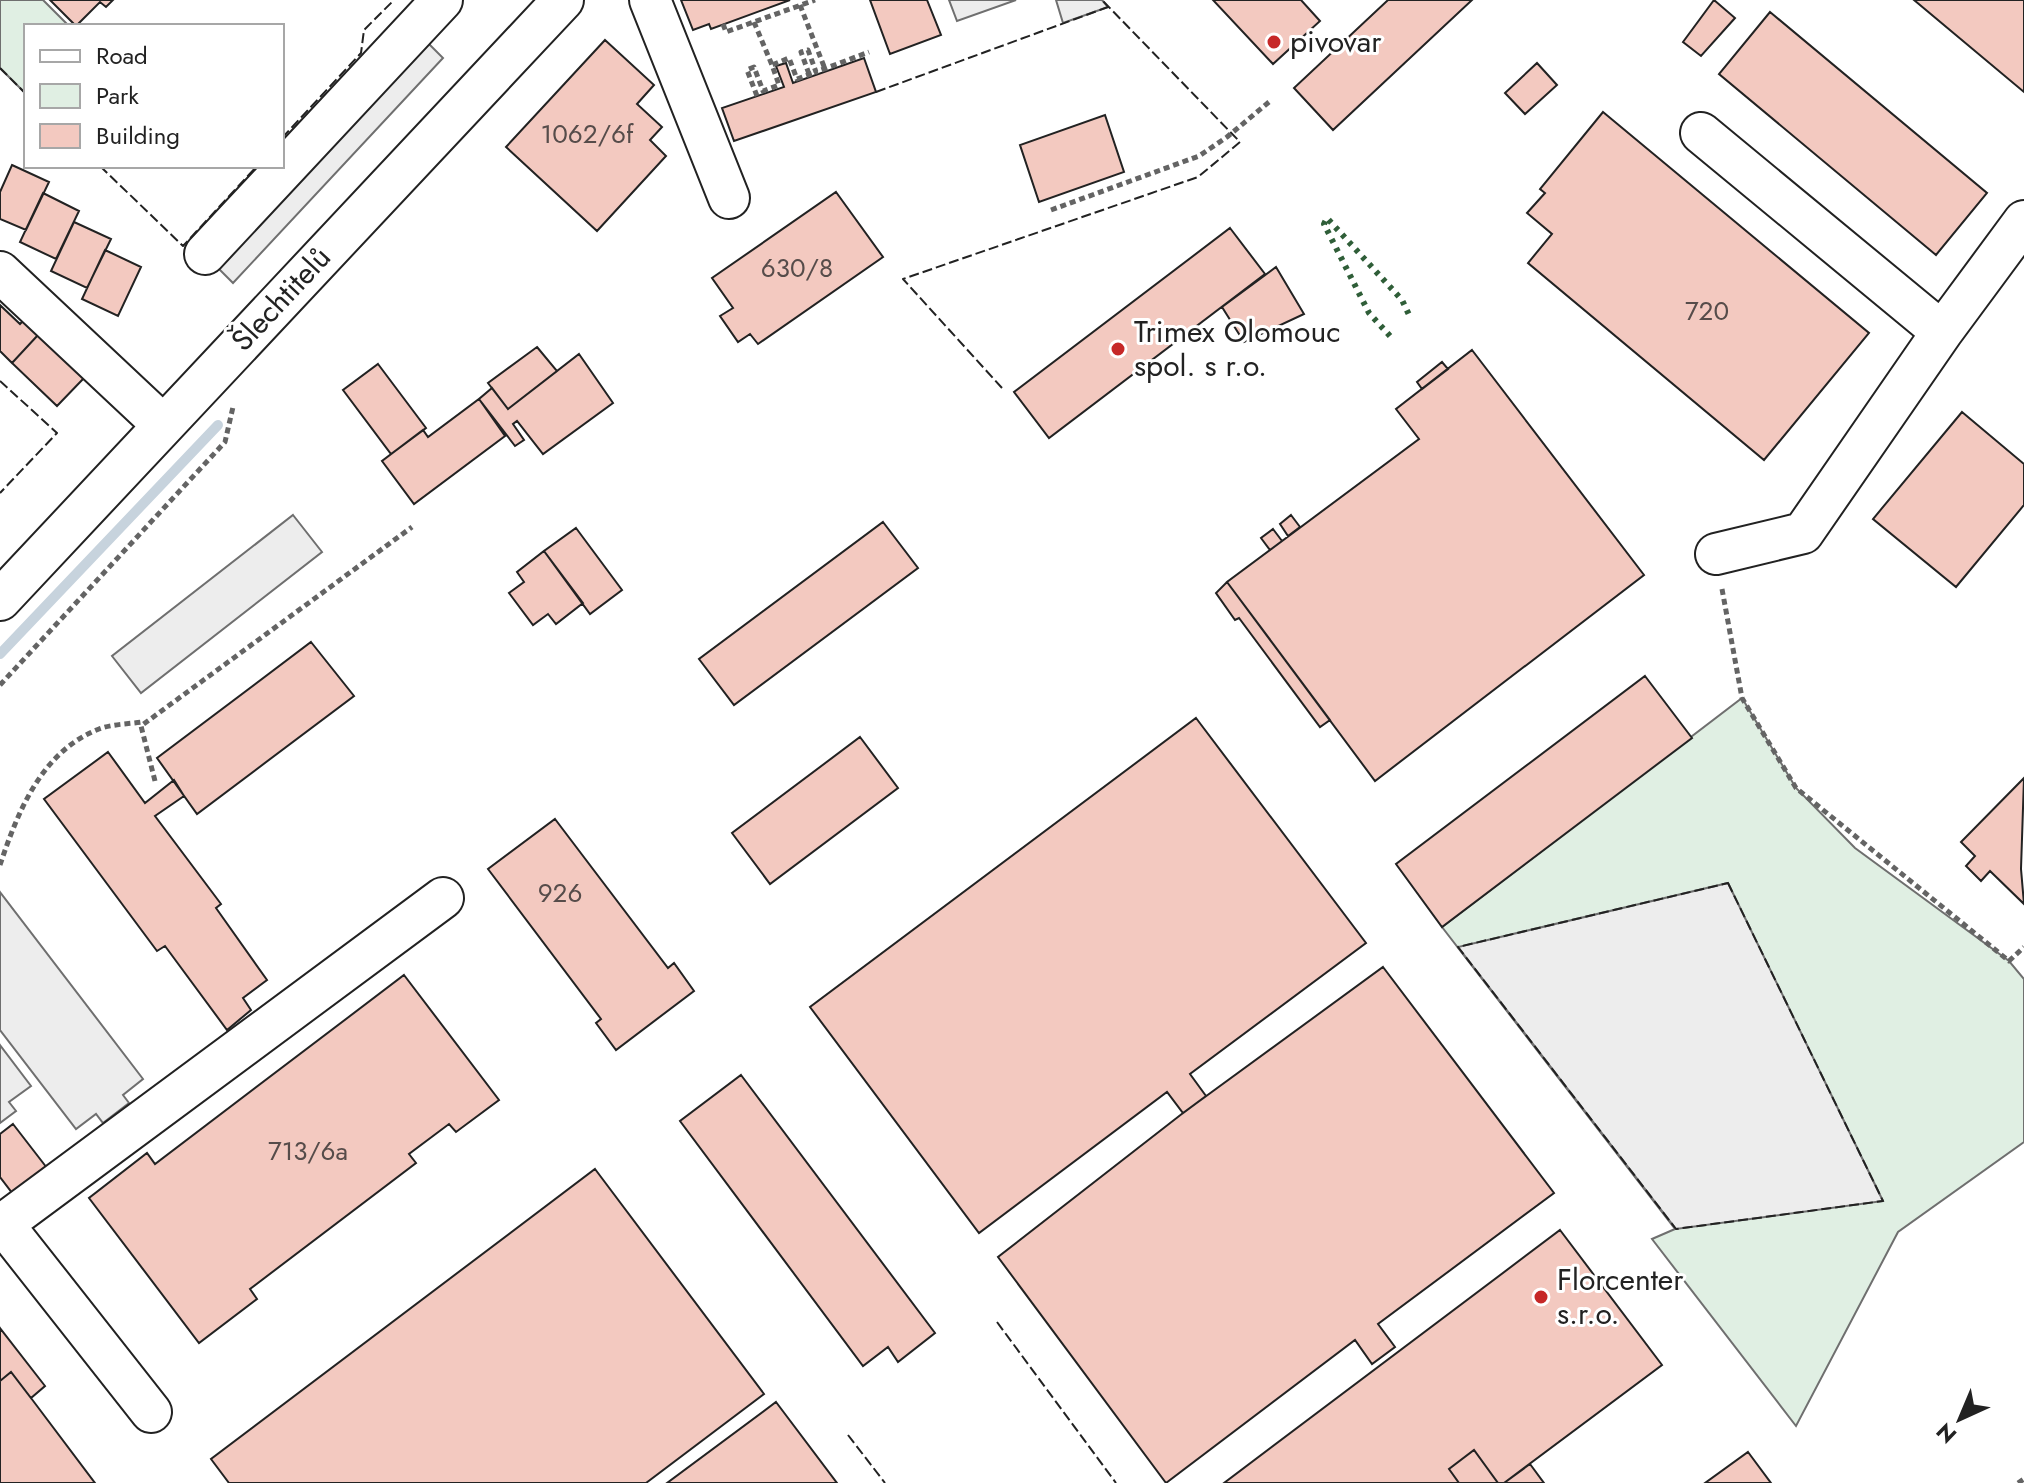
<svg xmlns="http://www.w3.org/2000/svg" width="2024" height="1483" font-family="Jost,sans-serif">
  <rect width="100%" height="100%" fill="#fff"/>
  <path fill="#e0efe3" stroke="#6f6f6f" stroke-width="2" d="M0,0H43L69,26H26L24,92L0,68Z
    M1742,698L1796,788L1855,848L2009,961L2024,979V1142L1898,1232L1796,1426L1652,1239L1675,1229L1442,927Z"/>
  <path fill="#ededed" stroke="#6f6f6f" stroke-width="2" d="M949,0H1016L957,21Z
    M1056,0H1102L1108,7L1063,23Z
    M425,40L443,58L233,283L215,265Z
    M293,515L322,552L141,693L112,656Z
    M1728,883L1883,1201L1676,1229L1458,947Z
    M0,892L143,1079L123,1095L129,1103L103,1123L96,1114L76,1129L0,1030Z
    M0,1045L31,1086L9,1102L16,1111L0,1123Z"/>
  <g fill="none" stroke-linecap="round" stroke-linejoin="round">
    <path stroke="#c7d3dd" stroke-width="10" d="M0,654L218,425"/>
  </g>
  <path fill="#f3c9c0" stroke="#222" stroke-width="2" d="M50,0H113L106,7L100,2L76,26Z
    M681,0H790L711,29L709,24L693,30Z
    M870,0H927L941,35L890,54Z
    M1213,0H1301L1320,21L1273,64Z
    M1388,0H1472L1333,130L1294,88Z
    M1714,0L1735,18L1701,56L1683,42Z
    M1914,0H2024V92Z
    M1770,12L1987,193L1936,255L1719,74Z
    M605,40L654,85L637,104L662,127L650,140L666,156L597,231L506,147Z
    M864,58L876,92L734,141L722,108L784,87L776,66L786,63L793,83Z
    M1537,63L1557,85L1525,114L1505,93Z
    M1603,112L1869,333L1764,460L1528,263L1552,234L1527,213L1545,193L1540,189Z
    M1105,115L1124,172L1039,202L1020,145Z
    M12,165L49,182L26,230L0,219V192Z
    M836,192L883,257L758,344L750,334L738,342L720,316L733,308L712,278Z
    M43,193L79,211L56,259L20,242Z
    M74,222L111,239L87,288L51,271Z
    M1230,228L1265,274L1049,438L1014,392Z
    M105,250L141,267L118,316L82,299Z
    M1276,267L1304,314L1244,342L1222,307Z
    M0,305L20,324L24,320L38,335L12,363L0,351Z
    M38,335L84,378L57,406L12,363Z
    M537,347L557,371L508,409L488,383Z
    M1472,350L1644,575L1375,781L1227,582L1419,439L1396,409Z
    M579,354L613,403L543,454L517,421L513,424L524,440L515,446L479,399L492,388L508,409Z
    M1442,362L1448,369L1422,389L1417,382Z
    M378,364L426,428L391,454L343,390Z
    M479,399L505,436L414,504L382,461L423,430L428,437Z
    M1962,412L2024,464V505L1956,587L1873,519Z
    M1291,515L1300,527L1288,536L1280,524Z
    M883,522L918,568L734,705L699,659Z
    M576,528L622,590L590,614L544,551Z
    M1273,529L1282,541L1270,550L1261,538Z
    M544,551L583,603L556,624L548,614L533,625L509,593L524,582L517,572Z
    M1227,582L1330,720L1320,727L1239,618L1235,620L1216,593Z
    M311,642L354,696L197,814L157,758Z
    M1645,676L1692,738L1442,927L1396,864Z
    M1196,718L1366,943L1190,1074L1206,1096L1183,1113L1167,1092L979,1233L810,1007Z
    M860,737L898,788L770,884L732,833Z
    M108,752L145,803L174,780L184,796L155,816L221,904L216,908L267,980L243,998L251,1010L227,1030L165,946L157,951L44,799Z
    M2024,778L2021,869L2024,904L1990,871L1981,881L1966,866L1975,856L1961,842Z
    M555,819L668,968L674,963L694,991L616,1050L596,1023L601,1019L488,869Z
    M1383,967L1554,1193L1378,1324L1395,1347L1372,1364L1355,1340L1166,1483L998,1257L1183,1113Z
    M404,975L499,1100L456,1132L449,1124L409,1154L416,1163L250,1289L257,1299L199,1343L89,1198L147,1153L155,1164Z
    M741,1075L935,1333L898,1362L888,1347L863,1366L680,1121Z
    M13,1124L47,1168L13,1194L0,1177V1134Z
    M595,1169L764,1394L646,1483H229L211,1459Z
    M1560,1230L1662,1365L1504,1483H1498L1474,1450L1449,1469L1459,1483H1224Z
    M0,1328L45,1386L31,1398L11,1372L0,1381Z
    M11,1372L31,1398L95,1483H0V1381Z
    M776,1402L837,1483H667Z
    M1474,1450L1498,1483H1459L1449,1469Z
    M1748,1452L1771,1483H1705Z
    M1530,1464L1544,1483H1504Z"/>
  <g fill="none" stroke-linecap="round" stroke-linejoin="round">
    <g stroke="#222" stroke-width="44">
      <path id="minor" d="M650,0L729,198
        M1701,133L1942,332L1803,533L1716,554
        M205,254L442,0
        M0,272L163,425
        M1942,332L2024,221
        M0,600L563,0
        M151,1412L3,1224L443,898"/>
    </g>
    <path stroke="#646464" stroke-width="5" stroke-dasharray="6 4" stroke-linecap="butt" d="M800,5L825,69
      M754,22L772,65
      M723,24L726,32L815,0
      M809,74L801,52L808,50L816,72L869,52
      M757,96L747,70L754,67L763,91L779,85L772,65L789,58L797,79L816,72
      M1051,210L1199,156L1227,137L1269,102
      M1722,589L1742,698L1796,788L2009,961L2024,947
      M0,685L225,442L233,407
      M155,781L141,726L412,527
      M0,865C18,811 42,751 99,729C112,724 129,724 142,722
      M2018,1483L2024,1479"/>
    <use href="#minor" stroke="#fff" stroke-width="40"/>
    <path stroke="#2f5e38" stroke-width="6" stroke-dasharray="4 6" stroke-linecap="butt" d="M1390,336L1369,313L1324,224L1327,218L1402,300L1411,319"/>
    <path stroke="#222" stroke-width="2" stroke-dasharray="10 4" stroke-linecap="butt" d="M0,68L26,94
      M876,92L1108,7
      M282,138L361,53L364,30L394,0
      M100,166L183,246L257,166
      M0,381L57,433L0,493
      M1002,388L903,279L1198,177L1240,142L1102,0
      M1728,883L1883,1201L1676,1229L1458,947Z
      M997,1322L1116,1483
      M848,1435L885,1483"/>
  </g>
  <g fill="#c62828" stroke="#fff" stroke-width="3">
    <circle cx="1274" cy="42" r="8"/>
    <circle cx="1118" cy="349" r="8"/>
    <circle cx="1541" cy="1297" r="8"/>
  </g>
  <g text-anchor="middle" stroke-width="6" stroke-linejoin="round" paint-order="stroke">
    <g font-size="26" fill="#564c4a">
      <text x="587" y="143">1062/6f</text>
      <text x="797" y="277">630/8</text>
      <text x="1707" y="320">720</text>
      <text x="560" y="902">926</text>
      <text x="308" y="1160">713/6a</text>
    </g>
    <g font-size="30" fill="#222" stroke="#fff" text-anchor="start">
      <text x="1290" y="52">pivovar</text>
      <text x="1134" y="342">Trimex Olomouc<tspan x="1134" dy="34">spol. s r.o.</tspan></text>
      <text x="1557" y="1290">Florcenter<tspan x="1557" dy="34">s.r.o.</tspan></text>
    </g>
    <g font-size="30" fill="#222" stroke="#fff">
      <text transform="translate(281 299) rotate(-47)" y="10">Šlechtitelů</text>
    </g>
  </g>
  <rect x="24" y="24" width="260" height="144" fill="#ffffff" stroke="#a7a7a7" stroke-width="2"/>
  <rect x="40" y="50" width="40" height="12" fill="#ffffff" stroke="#a7a7a7" stroke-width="2"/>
  <text x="96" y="64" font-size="24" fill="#222222">Road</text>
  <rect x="40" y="84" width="40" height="24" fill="#e0efe3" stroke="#a7a7a7" stroke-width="2"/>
  <text x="96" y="104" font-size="24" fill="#222222">Park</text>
  <rect x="40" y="124" width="40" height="24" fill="#f3c9c0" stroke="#a7a7a7" stroke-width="2"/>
  <text x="96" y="144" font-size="24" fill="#222222">Building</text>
  <g transform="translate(1960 1419) rotate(224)" stroke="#ffffff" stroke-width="6" paint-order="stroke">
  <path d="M0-6L14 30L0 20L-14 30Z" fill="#222222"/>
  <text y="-12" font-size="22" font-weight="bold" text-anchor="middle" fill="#222222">N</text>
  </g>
</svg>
